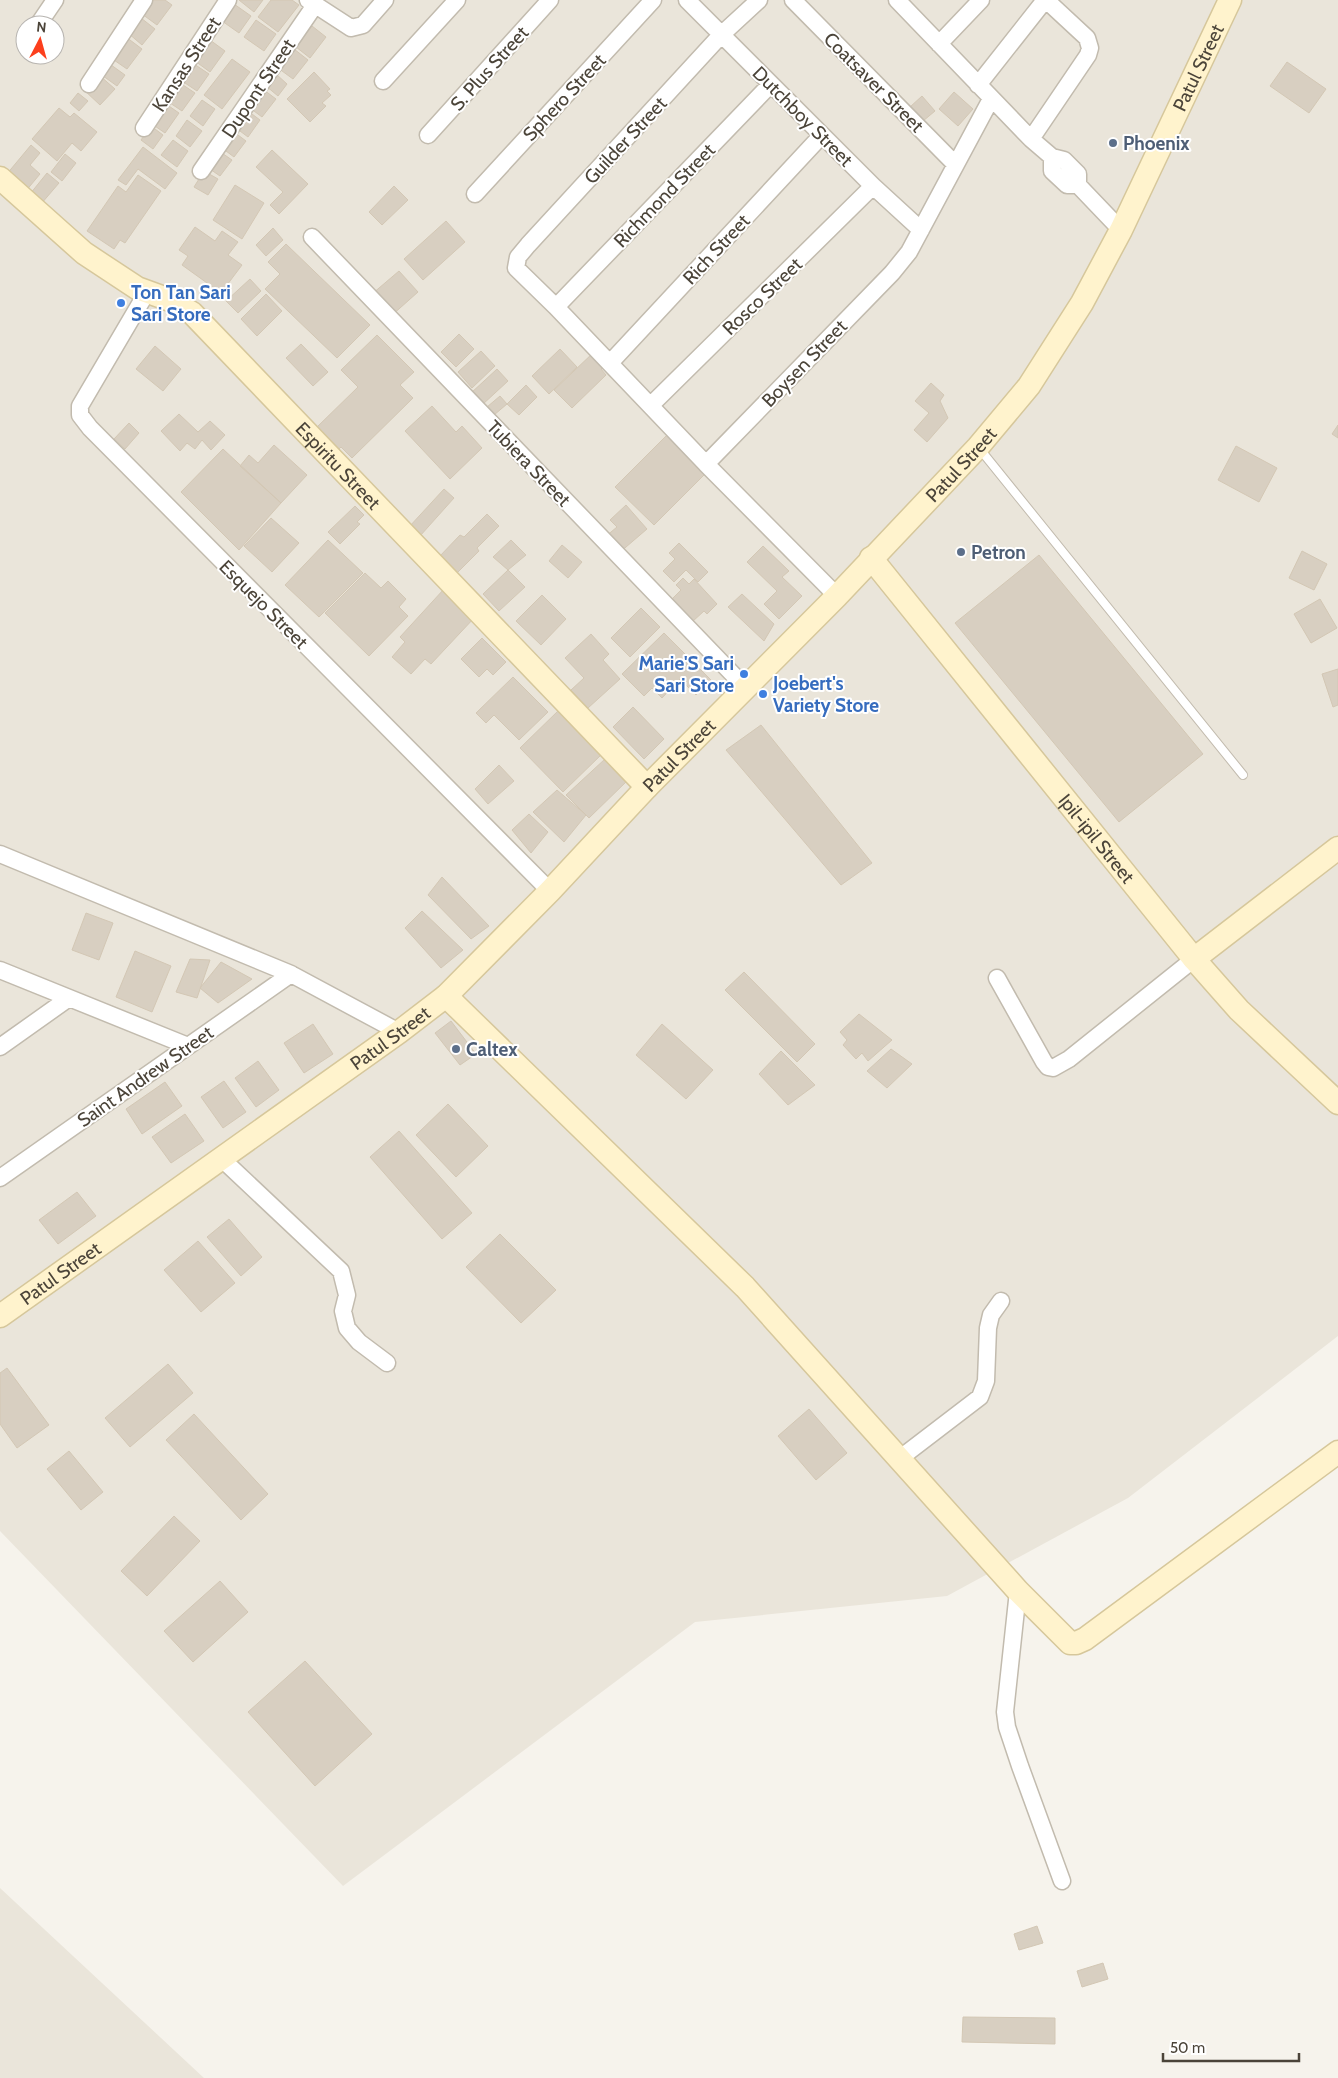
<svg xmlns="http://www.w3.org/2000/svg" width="1338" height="2078" font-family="Cabin,sans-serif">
  <rect width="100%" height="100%" fill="#f6f3ec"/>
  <path fill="#eae5da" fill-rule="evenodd" d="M0,0H1338V1336L1128,1498L947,1596L695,1622L343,1886L0,1531ZM25,25H55V55H25Z
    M0,1888L204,2078H0Z"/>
  <path fill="#d8cfc1" stroke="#d3c7b4" d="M152,0H165L172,5L157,25L142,14Z
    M239,0H263L254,12Z
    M271,0H292L299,5L278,32L258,17Z
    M234,4L251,16L239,33L222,21Z
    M141,18L155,29L142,45L128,33Z
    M256,20L276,34L264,51L244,37Z
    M312,26L326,37L310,58L296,47Z
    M126,37L142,49L127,69L111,58Z
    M210,40L225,51L210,72L195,61Z
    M294,49L308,60L293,79L278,68Z
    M232,59L250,72L222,109L204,95Z
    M107,62L125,75L117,86L99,73Z
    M1287,62L1326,89L1309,113L1270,86Z
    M194,64L209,74L197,91L182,81Z
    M314,72L330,89L327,91L331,95L322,103L326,106L310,122L287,99Z
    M276,74L287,84L278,96L266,86Z
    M99,75L115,89L100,105L84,90Z
    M180,83L195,93L182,111L167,101Z
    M264,90L276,99L262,117L250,108Z
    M954,92L973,109L958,126L939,109Z
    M78,93L88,101L79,111L70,103Z
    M922,96L935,111L923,121L910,107Z
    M202,100L215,109L203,126L190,116Z
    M166,104L179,113L165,133L152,124Z
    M59,108L70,117L74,113L97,132L81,151L72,143L57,161L32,139Z
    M248,111L260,120L248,137L236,128Z
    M187,120L202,131L190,147L176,136Z
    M151,126L163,135L153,149L141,140Z
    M234,132L246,141L234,157L222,148Z
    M173,140L188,151L177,167L161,155Z
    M31,145L40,153L30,165L40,174L25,192L6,175Z
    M143,147L177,173L165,189L138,169L126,185L118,180Z
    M272,150L308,184L279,214L270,205L283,192L256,167Z
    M219,151L232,160L220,176L207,167Z
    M65,154L76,163L62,181L51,172Z
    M204,171L218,179L208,195L194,187Z
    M47,173L59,183L41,204L30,194Z
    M138,175L161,191L125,243L120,240L114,249L87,231L118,186L126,192Z
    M235,185L264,203L242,239L213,220Z
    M394,186L408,200L382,225L369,212Z
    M446,221L465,242L423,280L404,259Z
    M195,227L215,241L222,231L238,242L228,255L242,265L221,293L182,265L188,256L179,250Z
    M273,228L283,240L266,256L256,245Z
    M286,244L370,325L337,358L265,289L280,274L268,262Z
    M399,271L418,292L391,316L372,294Z
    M250,279L261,291L238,313L226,301Z
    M266,294L282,311L257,336L241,319Z
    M459,334L474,349L456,367L441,352Z
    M377,335L414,372L400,385L413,398L352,458L341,447L339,449L317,427L358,387L341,370Z
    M301,344L328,372L313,386L286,358Z
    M155,346L181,369L163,391L136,369Z
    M560,349L577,367L549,394L532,376Z
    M481,351L495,366L472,388L458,372Z
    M594,352L606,364L601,369L606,375L572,408L554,390Z
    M497,369L508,381L482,405L471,393Z
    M931,383L944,395L940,401L948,418L927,442L914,430L929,413L915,401Z
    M526,385L537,397L519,415L507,404Z
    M500,396L507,404L494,415L487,407Z
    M432,406L456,432L462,426L482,448L450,479L405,431Z
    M179,414L198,432L210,421L225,435L211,450L202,440L195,449L187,443L180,451L161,431Z
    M129,423L139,433L125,449L114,439Z
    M1338,425V438L1332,434Z
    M670,432L709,470L654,525L615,487Z
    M274,445L307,475L281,503L240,466L249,455L258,463Z
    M1236,446L1277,468L1259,502L1218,480Z
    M223,449L281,503L239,550L181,492Z
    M444,489L454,498L420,536L409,527Z
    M626,505L647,529L619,553L605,537L617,527L610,520Z
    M355,506L364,515L357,522L360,524L340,544L328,532Z
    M487,514L499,526L477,548L479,551L456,574L439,557L460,535L464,537Z
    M271,518L299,543L272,572L244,546Z
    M328,540L363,573L319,617L285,585Z
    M511,540L526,555L508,570L493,557Z
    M679,543L708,572L698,582L686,570L674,582L663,571L675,559L669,553Z
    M562,545L582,562L568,578L549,561Z
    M763,546L789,571L782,577L802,596L779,619L764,604L777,591L747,562Z
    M1302,551L1327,564L1314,590L1289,578Z
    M1039,555L1203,754L1119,822L955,623Z
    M508,570L525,587L499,611L483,594Z
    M365,573L381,588L388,581L406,599L399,607L408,616L369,656L325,613Z
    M683,578L689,584L694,579L717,604L707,614L704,611L692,622L671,600L681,590L676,585Z
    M444,589L475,617L431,664L425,659L411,674L392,657L405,642L400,637Z
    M742,594L774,624L764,641L728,607Z
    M542,595L566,619L541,645L516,621Z
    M1320,599L1337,628L1311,643L1294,614Z
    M641,608L660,627L630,657L611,638Z
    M664,633L711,680L696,695L680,679L662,698L652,688L644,696L622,674Z
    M591,634L609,654L603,660L620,679L588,708L571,690L584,678L565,658Z
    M482,638L506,662L493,675L487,669L479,677L461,659Z
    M1338,669V705L1333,707L1322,674Z
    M513,677L548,712L519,740L494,715L486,723L476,713Z
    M633,707L664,739L644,759L613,727Z
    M559,710L602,754L563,792L520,748Z
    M761,725L872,863L841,885L726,750Z
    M605,759L627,781L589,818L566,795Z
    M499,765L514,781L488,804L475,789Z
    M557,790L586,815L564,842L533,812Z
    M529,814L548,832L531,853L512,830Z
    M442,877L489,926L471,939L428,895Z
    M422,911L463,950L441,968L405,928Z
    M86,913L113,923L99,960L72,950Z
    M135,951L171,966L152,1012L116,997Z
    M190,959L210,960L197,998L176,992Z
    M221,962L252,979L218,1003L200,988Z
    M744,972L815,1044L797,1062L725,990Z
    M859,1014L892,1040L868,1061L862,1053L856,1059L843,1045L847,1040L840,1032Z
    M451,1021L476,1054L460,1065L435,1033Z
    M313,1024L333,1054L304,1073L284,1043Z
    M662,1024L713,1070L686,1099L636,1055Z
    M891,1049L912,1064L887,1088L867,1071Z
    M781,1051L815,1085L788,1105L759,1074Z
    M258,1061L279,1090L256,1107L235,1078Z
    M224,1081L246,1112L223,1128L201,1097Z
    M165,1082L182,1106L142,1134L126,1109Z
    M448,1104L488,1146L456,1177L416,1135Z
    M185,1114L204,1141L171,1163L152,1137Z
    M399,1131L472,1213L442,1239L370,1157Z
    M77,1192L96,1216L58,1244L39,1220Z
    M229,1219L262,1257L241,1276L207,1237Z
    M500,1234L556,1290L521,1323L466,1267Z
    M198,1241L235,1283L201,1312L164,1270Z
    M168,1364L193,1393L130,1447L105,1418Z
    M7,1368L49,1425L17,1448L0,1424V1373Z
    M809,1409L847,1453L816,1480L778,1436Z
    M194,1414L268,1494L241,1520L166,1440Z
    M69,1451L103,1492L81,1510L47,1469Z
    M174,1516L200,1541L147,1596L121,1571Z
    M220,1581L248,1612L193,1662L164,1631Z
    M305,1661L372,1734L315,1786L248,1712Z
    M1037,1926L1043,1943L1019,1950L1014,1934Z
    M1103,1963L1108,1979L1082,1987L1077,1971Z
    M963,2017L1055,2018V2044L962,2042Z"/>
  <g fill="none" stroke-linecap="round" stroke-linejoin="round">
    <g stroke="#c2bbae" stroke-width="10">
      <path id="lane" d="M979,448L1243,775"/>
    </g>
    <g stroke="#c2bbae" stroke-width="19">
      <path id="street" d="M308,0L351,28L363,25L385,0
        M687,0L873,186L921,230
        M793,0L955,164
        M897,0L1031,139L1052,157L1064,160L1078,174V185
        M38,25L55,0
        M939,44L981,0
        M383,81L457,0
        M89,84L144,0
        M978,85L1045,0
        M144,128L228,0
        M428,135L550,0
        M1031,139L1088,55L1090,48L1087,38L1046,0
        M1052,157V171L1067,185H1078L1121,230
        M201,171L315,5
        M475,194L653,0
        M312,237L746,688
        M147,292L80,406V415L90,428L550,891
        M556,307L771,84
        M610,363L822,135
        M651,405L873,186
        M706,464L556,307L516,268L518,257L528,245L721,35L759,0
        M837,596L706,464L892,273L909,252L991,99
        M0,854L291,974L399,1032
        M0,970L188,1046
        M997,978L1044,1062L1048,1067L1053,1068L1069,1059L1194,959
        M0,1047L69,998
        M222,1159L341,1271L347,1295L343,1311L347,1328L359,1342L387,1363
        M0,1178L291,974
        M899,1459L980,1397L986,1381L988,1328L991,1315L1001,1301
        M1018,1591L1005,1712L1007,1727L1020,1766L1062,1881"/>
    </g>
    <g stroke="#d6c79b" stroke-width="25">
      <g id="secondary">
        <path id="s1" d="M0,178L84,253L137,288L170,300L192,313L647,787"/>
        <path id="s2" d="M871,558L1194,959L1239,1010L1338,1103"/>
        <path d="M1194,959L1338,848"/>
        <path d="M446,996L745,1287L1018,1591L1070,1643H1076L1085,1639L1338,1452"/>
        <path id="s3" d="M0,1316L399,1032L446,996L550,891L647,787L837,596L978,447L1029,386L1082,303L1121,230L1230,0"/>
      </g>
    </g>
    <use href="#lane" stroke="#fff" stroke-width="8"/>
    <use href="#street" stroke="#fff" stroke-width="16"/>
    <use href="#secondary" stroke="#fff3cd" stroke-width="22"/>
  </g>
  <g fill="#5c6f8a" stroke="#fff" stroke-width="2">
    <circle cx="1113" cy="143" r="5"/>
    <circle cx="961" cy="552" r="5"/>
    <circle cx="456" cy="1049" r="5"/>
  </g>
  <g fill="#3f7fe0" stroke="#fff" stroke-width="2">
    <circle cx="121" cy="303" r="5"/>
    <circle cx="744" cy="674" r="5"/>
    <circle cx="763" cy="694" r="5"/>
  </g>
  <g text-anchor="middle" stroke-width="4" stroke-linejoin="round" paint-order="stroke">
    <g font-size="19" fill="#4b4439" stroke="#fff">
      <text transform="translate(186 64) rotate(-57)" y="7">Kansas Street</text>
      <text dy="7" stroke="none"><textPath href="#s3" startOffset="1754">Patul Street</textPath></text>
      <text transform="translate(489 68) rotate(-48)" y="7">S. Plus Street</text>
      <text transform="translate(874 82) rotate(45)" y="7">Coatsaver Street</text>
      <text transform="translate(258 88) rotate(-56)" y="7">Dupont Street</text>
      <text transform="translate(564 97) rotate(-47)" y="7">Sphero Street</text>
      <text transform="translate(803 116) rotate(45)" y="7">Dutchboy Street</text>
      <text transform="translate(625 140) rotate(-47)" y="7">Guilder Street</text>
      <text transform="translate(664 195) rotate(-46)" y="7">Richmond Street</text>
      <text transform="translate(716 249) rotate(-47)" y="7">Rich Street</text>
      <text transform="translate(762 296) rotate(-44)" y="7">Rosco Street</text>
      <text transform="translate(804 363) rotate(-46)" y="7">Boysen Street</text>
      <text transform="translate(529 463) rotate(46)" y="7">Tubiera Street</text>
      <text dy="7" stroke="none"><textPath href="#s3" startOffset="1289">Patul Street</textPath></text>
      <text dy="7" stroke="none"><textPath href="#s1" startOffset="448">Espiritu Street</textPath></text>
      <text transform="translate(264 604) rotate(45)" y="7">Esquejo Street</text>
      <text dy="7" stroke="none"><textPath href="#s3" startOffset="884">Patul Street</textPath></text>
      <text dy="7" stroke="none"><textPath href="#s2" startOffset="360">Ipil-ipil Street</textPath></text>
      <text dy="7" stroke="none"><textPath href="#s3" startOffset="479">Patul Street</textPath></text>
      <text transform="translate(145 1076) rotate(-35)" y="7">Saint Andrew Street</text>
      <text dy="7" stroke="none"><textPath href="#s3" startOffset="74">Patul Street</textPath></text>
    </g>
    <g font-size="19" font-weight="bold" fill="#4e5e75" stroke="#fff" text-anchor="start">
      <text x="1123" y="150">Phoenix</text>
      <text x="971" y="559">Petron</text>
      <text x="466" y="1056">Caltex</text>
    </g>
    <g font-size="19" font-weight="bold" fill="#366cbe" stroke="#fff" text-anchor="start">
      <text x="131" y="299">Ton Tan Sari<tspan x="131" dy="22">Sari Store</tspan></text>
      <text x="734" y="670" text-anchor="end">Marie'S Sari<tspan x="734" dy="22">Sari Store</tspan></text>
      <text x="773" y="690">Joebert's<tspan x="773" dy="22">Variety Store</tspan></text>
    </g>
  </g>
  <g transform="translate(40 40) rotate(6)"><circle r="24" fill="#ffffff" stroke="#b7b4b0"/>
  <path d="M0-4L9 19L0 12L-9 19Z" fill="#fc3f1d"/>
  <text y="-8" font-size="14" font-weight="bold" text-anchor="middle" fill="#4b4439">N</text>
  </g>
  <path d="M1163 2053v8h136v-8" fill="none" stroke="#4b4439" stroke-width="2.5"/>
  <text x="1170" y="2053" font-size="15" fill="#4b4439" stroke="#ffffff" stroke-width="4" paint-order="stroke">50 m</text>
</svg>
